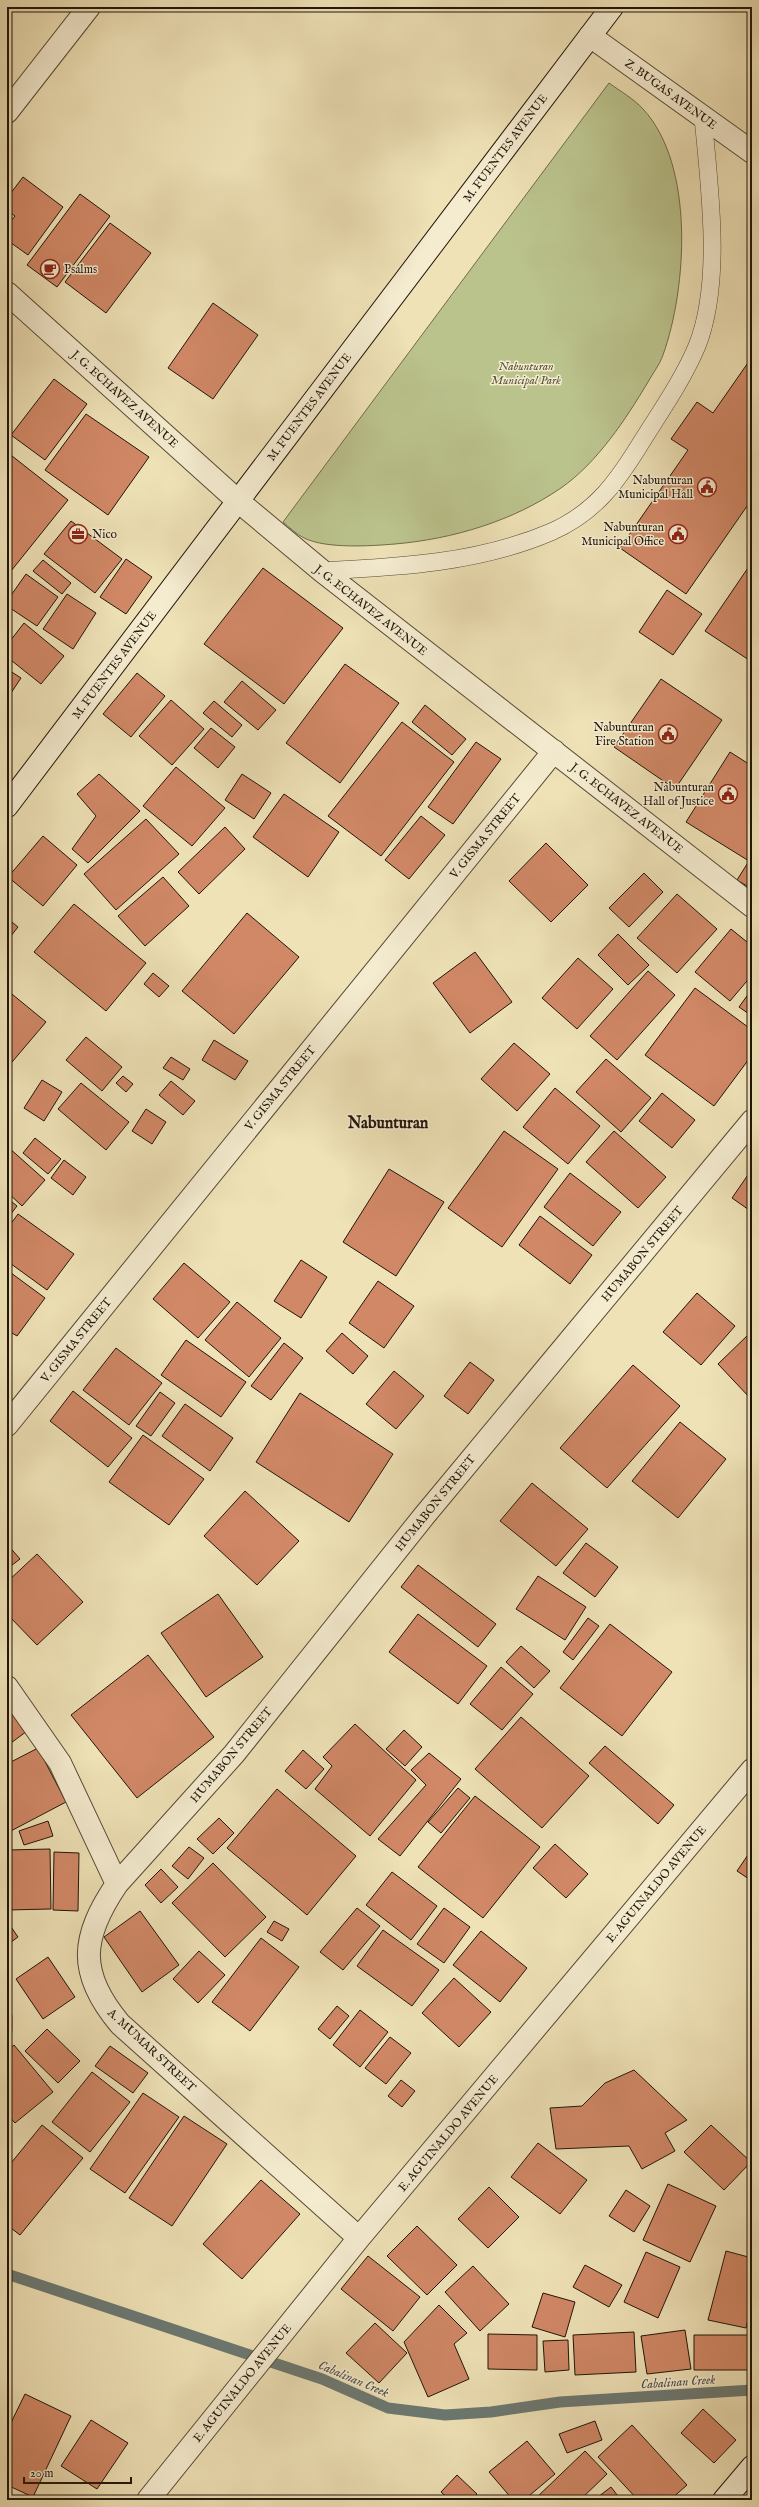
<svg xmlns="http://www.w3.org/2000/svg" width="759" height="2507" font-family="'IM FELL English',serif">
  <rect width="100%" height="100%" fill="#efe2b7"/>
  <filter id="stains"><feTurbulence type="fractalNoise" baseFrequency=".005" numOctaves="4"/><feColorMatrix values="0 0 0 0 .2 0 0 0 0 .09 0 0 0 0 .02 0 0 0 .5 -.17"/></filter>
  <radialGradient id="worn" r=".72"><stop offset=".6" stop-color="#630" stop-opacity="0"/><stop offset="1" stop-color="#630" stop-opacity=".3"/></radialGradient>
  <path fill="#bbc38d" stroke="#6e6c4b" d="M609,83C620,91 634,99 643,109C695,165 687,288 663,355C660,364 653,373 648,382C626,419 597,463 561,488C513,521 453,539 395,544C371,546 326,549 304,538C296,534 289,527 283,522Z"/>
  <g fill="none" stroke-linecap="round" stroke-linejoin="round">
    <path stroke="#6c7973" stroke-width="11" d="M7,2016V2030
      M7,2274L322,2379L388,2408L445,2415L491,2412L560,2402L752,2390"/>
  </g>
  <path fill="#d18867" stroke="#201509" d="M23,177L63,207L28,255L7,240V226L15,216L7,210V198Z
    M80,194L110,216L57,287L27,265Z
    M110,223L151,253L106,313L65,282Z
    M213,303L258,335L213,399L168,368Z
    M752,357V499L686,594L620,548L688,450L671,439L697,402L713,413Z
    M54,379L87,404L45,460L11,435Z
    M86,414L149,457L108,515L45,470Z
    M7,452L68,500L7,576Z
    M71,521L122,559L95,593L44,554Z
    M126,559L152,577L126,614L100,597Z
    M43,560L71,583L62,594L33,571Z
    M752,562V662L705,631Z
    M263,568L343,628L284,704L204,644Z
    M26,574L58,597L37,626L7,606V601Z
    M667,590L702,614L673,655L639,632Z
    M67,594L96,613L73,649L43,629Z
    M24,623L64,656L41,684L7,657V645Z
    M345,664L399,703L340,783L286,743Z
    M7,669L21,678L7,699Z
    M137,673L165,696L131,737L103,714Z
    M661,679L722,720L675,789L614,747Z
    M242,681L276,710L258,730L224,702Z
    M171,700L204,729L172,765L139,736Z
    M214,701L242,725L232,737L203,713Z
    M425,705L466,739L452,755L412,722Z
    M402,722L454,762L381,856L328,816Z
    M211,728L235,747L218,768L194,748Z
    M476,742L501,759L453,824L428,807Z
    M730,752L752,766V889L737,880L749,861L686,822Z
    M176,767L225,808L192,846L143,806Z
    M99,774L140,811L88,863L72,849L96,816L77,794Z
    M242,774L271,793L254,819L225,800Z
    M284,794L339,832L308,877L253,837Z
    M421,816L445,835L409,879L385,860Z
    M146,819L179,854L116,910L84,874Z
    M225,827L245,849L199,894L178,872Z
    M43,836L77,865L43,906L8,877Z
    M546,843L588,885L551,922L509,881Z
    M644,873L663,892L629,927L609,908Z
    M163,877L189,906L145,946L118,916Z
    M677,894L717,929L677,973L637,938Z
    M74,904L146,963L106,1011L34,952Z
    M247,913L299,957L234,1034L182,991Z
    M7,918L18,927L7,941Z
    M731,929L752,946V975L730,1001L695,972Z
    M618,934L649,965L628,985L598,955Z
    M475,952L512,1002L470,1033L433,983Z
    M578,958L613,989L577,1029L542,998Z
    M648,971L675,995L617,1060L590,1036Z
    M153,973L169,986L159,997L144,984Z
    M695,988L752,1030V1055L714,1106L645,1055Z
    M752,989V1016L739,1007Z
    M7,990L46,1022L7,1068Z
    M86,1037L122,1067L102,1091L66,1060Z
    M214,1040L248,1061L235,1080L202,1060Z
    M514,1043L550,1074L517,1111L481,1079Z
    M171,1057L190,1069L183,1080L163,1068Z
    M606,1059L651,1098L621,1132L576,1092Z
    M123,1076L133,1084L126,1092L116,1083Z
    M42,1080L62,1092L44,1121L24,1108Z
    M171,1081L195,1101L183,1115L159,1095Z
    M81,1083L129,1122L106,1150L58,1109Z
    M555,1088L600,1126L568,1164L523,1127Z
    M662,1093L695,1120L672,1148L639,1121Z
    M146,1109L166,1122L152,1144L132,1131Z
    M504,1131L558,1169L502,1247L448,1208Z
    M614,1131L666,1177L638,1208L586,1162Z
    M35,1138L61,1159L48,1174L23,1153Z
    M8,1147L45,1180L22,1206L7,1192Z
    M64,1160L86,1177L73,1195L51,1178Z
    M389,1169L444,1202L396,1276L343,1242Z
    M752,1169V1212L732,1198Z
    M570,1173L621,1212L593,1246L544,1207Z
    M7,1198L17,1206L7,1219Z
    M18,1214L74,1254L47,1290L7,1261V1229Z
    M540,1216L592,1255L570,1284L519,1245Z
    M301,1260L327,1277L301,1318L274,1301Z
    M184,1263L230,1302L198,1338L153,1299Z
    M7,1270L45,1298L17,1336L7,1330Z
    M378,1281L414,1306L384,1348L349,1323Z
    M697,1293L735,1326L701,1365L663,1332Z
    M237,1302L281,1338L249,1377L205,1340Z
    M342,1333L368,1356L353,1374L326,1351Z
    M750,1333L752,1336L751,1399L718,1364Z
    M186,1340L246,1382L221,1417L161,1375Z
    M284,1343L303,1358L271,1400L251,1386Z
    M116,1348L162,1383L129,1425L83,1390Z
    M470,1362L494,1380L468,1414L444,1396Z
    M633,1365L680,1406L607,1488L560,1448Z
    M394,1371L424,1396L396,1429L366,1404Z
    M73,1391L132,1438L108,1467L50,1421Z
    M160,1392L175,1403L151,1436L136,1426Z
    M300,1393L393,1454L349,1522L256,1462Z
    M185,1404L233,1438L210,1471L162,1436Z
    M680,1422L726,1459L678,1518L632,1481Z
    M143,1435L204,1479L169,1525L109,1482Z
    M532,1483L588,1529L556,1566L500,1521Z
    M245,1491L299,1541L257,1585L204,1536Z
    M586,1543L618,1567L595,1597L563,1573Z
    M7,1544L20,1559L7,1569Z
    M37,1554L83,1602L37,1645L7,1614V1582Z
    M418,1565L496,1624L478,1647L401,1587Z
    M538,1576L586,1607L565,1640L516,1609Z
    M218,1594L263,1657L206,1697L161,1633Z
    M418,1614L487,1666L458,1704L389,1652Z
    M588,1618L599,1626L573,1660L563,1652Z
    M610,1624L672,1672L622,1736L560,1688Z
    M521,1646L550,1671L534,1688L506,1662Z
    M148,1655L214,1737L137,1798L71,1715Z
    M501,1667L533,1694L502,1730L470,1704Z
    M7,1704L27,1731L7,1746Z
    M521,1717L589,1776L542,1828L475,1769Z
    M355,1724L416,1780L370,1836L315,1789L332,1766L323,1757Z
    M404,1730L422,1747L405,1766L386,1749Z
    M605,1746L674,1805L658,1824L589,1763Z
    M38,1748L66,1802L7,1833V1764Z
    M303,1750L324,1769L306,1789L285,1771Z
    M429,1753L461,1779L400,1856L378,1839L426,1785L411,1770Z
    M458,1788L470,1798L441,1833L428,1822Z
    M277,1789L356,1856L307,1915L227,1848Z
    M475,1796L540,1847L483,1918L418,1867Z
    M219,1818L234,1833L213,1854L197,1839Z
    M48,1821L53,1836L24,1845L19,1831Z
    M555,1844L588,1874L566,1898L533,1868Z
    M189,1847L204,1858L188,1879L172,1866Z
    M50,1849L51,1909L7,1910V1850Z
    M752,1849V1881L737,1871Z
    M54,1852L79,1853L78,1911L53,1910Z
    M213,1863L266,1917L225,1957L172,1903Z
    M161,1869L178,1887L161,1903L145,1885Z
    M392,1872L437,1906L411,1940L366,1905Z
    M357,1908L380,1926L343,1970L320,1952Z
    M444,1908L470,1927L444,1963L417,1944Z
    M140,1911L179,1965L142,1992L104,1937Z
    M7,1921L18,1937L7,1945Z
    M274,1921L289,1929L282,1941L267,1932Z
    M383,1930L439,1970L412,2006L357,1966Z
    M481,1931L527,1968L500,2002L453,1965Z
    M261,1938L299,1967L250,2031L212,2002Z
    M199,1951L225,1975L198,2003L173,1979Z
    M48,1957L75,1997L43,2019L16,1979Z
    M454,1978L491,2012L459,2047L422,2013Z
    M337,2006L349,2016L330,2039L318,2029Z
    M360,2010L388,2032L360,2067L333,2045Z
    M47,2029L80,2061L58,2083L25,2051Z
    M390,2037L411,2053L386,2084L365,2068Z
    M14,2045L53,2092L15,2123L7,2114V2051Z
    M110,2046L148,2073L133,2093L95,2066Z
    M634,2070L687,2120L665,2133L675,2151L642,2169L629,2146L556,2149L550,2108L582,2106L605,2083Z
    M92,2072L130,2102L90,2152L52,2122Z
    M401,2080L415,2091L402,2107L388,2096Z
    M143,2093L179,2117L125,2193L90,2169Z
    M184,2116L227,2144L172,2226L129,2198Z
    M42,2125L83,2158L20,2235L7,2225V2168Z
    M711,2125L751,2162L724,2190L684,2152Z
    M538,2143L587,2180L560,2214L511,2177Z
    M261,2180L300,2214L242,2279L203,2244Z
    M668,2184L716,2206L690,2262L643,2240Z
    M489,2187L519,2217L488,2248L458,2219Z
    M626,2190L650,2206L634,2232L609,2216Z
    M417,2226L457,2265L427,2295L387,2256Z
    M726,2251L752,2258V2303L746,2328L708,2320Z
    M646,2252L680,2267L658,2318L624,2302Z
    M368,2256L420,2297L393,2331L341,2289Z
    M585,2265L622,2285L609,2307L573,2287Z
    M473,2266L509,2304L480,2331L445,2292Z
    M543,2293L575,2302L565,2337L532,2327Z
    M439,2305L467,2333L454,2344L469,2379L428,2397L404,2342Z
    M375,2323L407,2353L379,2383L346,2353Z
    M685,2330L691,2369L647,2374L641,2336Z
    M634,2332L636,2372L575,2375L573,2335Z
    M488,2334L537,2335V2370L488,2369Z
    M694,2335H752V2370H694Z
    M568,2340L569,2370L545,2372L543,2341Z
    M25,2394L71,2416L33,2497L7,2485V2431Z
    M703,2409L736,2440L714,2463L681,2433Z
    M91,2420L128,2443L97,2489L61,2466Z
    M595,2421L602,2440L567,2453L559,2434Z
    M632,2425L687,2485L670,2500H638L598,2457Z
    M527,2441L555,2474L524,2500H513L489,2472Z
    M585,2451L607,2474L580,2500H534Z
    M457,2475L477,2494L472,2500H450L441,2492Z
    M611,2487L621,2500H594Z"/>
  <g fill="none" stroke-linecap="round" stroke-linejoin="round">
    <g stroke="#544834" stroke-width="18">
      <path id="lane" d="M322,571C399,567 479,563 551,532C597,512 619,479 644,438C663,408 683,379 697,346C723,281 709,185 703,117"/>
    </g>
    <g stroke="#544834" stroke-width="24">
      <path id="street" d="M590,36L752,152
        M7,112L89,7
        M7,293L238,501L322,571L752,906
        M7,1425L554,751
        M7,1687L60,1763L117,1884C81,1937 77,1973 120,2024L359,2238
        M117,1884L234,1754L424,1516L752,1121
        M148,2500L359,2238L752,1770"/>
    </g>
    <g stroke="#201509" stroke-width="24">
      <path id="secondary" d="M7,806L612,7
        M724,2500L752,2467"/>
    </g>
    <use href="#lane" stroke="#f5ecd0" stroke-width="17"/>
    <use href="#street" stroke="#f5ecd0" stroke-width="22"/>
    <use href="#secondary" stroke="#f5ecd0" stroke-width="22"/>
  </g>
  <defs>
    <g id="cafe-ring" transform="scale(1)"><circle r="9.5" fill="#f5ecd0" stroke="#8f2418" stroke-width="1.5"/><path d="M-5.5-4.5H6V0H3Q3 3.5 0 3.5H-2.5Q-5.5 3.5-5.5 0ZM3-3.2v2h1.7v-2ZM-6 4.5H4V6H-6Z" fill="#8f2418"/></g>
    <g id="civic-ring" transform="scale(1)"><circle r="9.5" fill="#f5ecd0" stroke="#8f2418" stroke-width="1.5"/><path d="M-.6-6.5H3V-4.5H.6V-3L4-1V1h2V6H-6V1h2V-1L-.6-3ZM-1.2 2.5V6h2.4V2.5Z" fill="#8f2418"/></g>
    <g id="office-ring" transform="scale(1)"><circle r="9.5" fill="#f5ecd0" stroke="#8f2418" stroke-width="1.5"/><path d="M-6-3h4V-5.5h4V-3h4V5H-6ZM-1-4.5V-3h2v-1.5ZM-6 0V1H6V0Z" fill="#8f2418"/></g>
  </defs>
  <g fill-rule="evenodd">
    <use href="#cafe-ring" x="50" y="269"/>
    <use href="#civic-ring" x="707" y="487"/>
    <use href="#office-ring" x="78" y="534"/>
    <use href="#civic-ring" x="678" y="534"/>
    <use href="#civic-ring" x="668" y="734"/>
    <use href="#civic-ring" x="728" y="794"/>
  </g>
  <g text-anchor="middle" stroke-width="3" stroke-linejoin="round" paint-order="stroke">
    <g font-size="12" fill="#201509" stroke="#f5ecd0">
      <text transform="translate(671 94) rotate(36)" y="4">Z. BUGAS AVENUE</text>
      <text transform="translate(505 148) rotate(-53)" y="4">M. FUENTES AVENUE</text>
      <text transform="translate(125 399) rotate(42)" y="4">J. G. ECHAVEZ AVENUE</text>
      <text transform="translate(309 407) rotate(-53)" y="4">M. FUENTES AVENUE</text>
      <text transform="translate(371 610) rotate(38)" y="4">J. G. ECHAVEZ AVENUE</text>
      <text transform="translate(114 665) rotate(-53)" y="4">M. FUENTES AVENUE</text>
      <text transform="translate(627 808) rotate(38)" y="4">J. G. ECHAVEZ AVENUE</text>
      <text transform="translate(485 836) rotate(-51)" y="4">V. GISMA STREET</text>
      <text transform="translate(280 1088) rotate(-51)" y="4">V. GISMA STREET</text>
      <text transform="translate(642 1254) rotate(-50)" y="4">HUMABON STREET</text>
      <text transform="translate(76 1340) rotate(-51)" y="4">V. GISMA STREET</text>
      <text transform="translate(435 1503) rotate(-51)" y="4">HUMABON STREET</text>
      <text transform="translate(231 1755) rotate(-50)" y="4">HUMABON STREET</text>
      <text transform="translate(656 1884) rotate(-50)" y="4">E. AGUINALDO AVENUE</text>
      <text transform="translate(152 2050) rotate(43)" y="4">A. MUMAR STREET</text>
      <text transform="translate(448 2133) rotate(-50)" y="4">E. AGUINALDO AVENUE</text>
      <text transform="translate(242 2383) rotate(-51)" y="4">E. AGUINALDO AVENUE</text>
    </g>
    <g font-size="12" fill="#201509" stroke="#f5ecd0" text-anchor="end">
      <text x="64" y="273" text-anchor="start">Psalms</text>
      <text x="693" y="484">Nabunturan<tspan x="693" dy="14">Municipal Hall</tspan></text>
      <text x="664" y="531">Nabunturan<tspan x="664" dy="14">Municipal Office</tspan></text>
      <text x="92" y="538" text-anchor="start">Nico</text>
      <text x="654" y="731">Nabunturan<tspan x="654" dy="14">Fire Station</tspan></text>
      <text x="714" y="791">Nabunturan<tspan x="714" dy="14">Hall of Justice</tspan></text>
    </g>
    <g font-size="12" font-style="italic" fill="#565237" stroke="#f5ecd0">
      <text x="526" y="370">Nabunturan<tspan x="526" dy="14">Municipal Park</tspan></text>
    </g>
    <g font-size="13" font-style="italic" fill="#4c4f47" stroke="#f5ecd0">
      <text transform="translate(354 2378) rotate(23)" y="5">Cabalinan Creek</text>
      <text transform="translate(678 2381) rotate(-4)" y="5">Cabalinan Creek</text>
    </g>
    <g font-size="16" font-weight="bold" fill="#201509" stroke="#f5ecd0">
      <text x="388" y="1128">Nabunturan</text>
    </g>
  </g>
  <rect width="759" height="2507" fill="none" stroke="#efe2b7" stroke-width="24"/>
  <rect x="8" y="8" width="743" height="2491" fill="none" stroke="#201509" stroke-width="2"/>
  <rect x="12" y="12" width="735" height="2483" fill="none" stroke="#201509"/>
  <path d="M24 2477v6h107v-6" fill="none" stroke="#201509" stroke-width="2"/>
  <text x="30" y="2477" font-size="12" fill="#201509" stroke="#f5ecd0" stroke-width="3" paint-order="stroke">20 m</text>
  <rect width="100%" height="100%" filter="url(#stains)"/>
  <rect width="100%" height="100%" fill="url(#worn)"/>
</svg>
